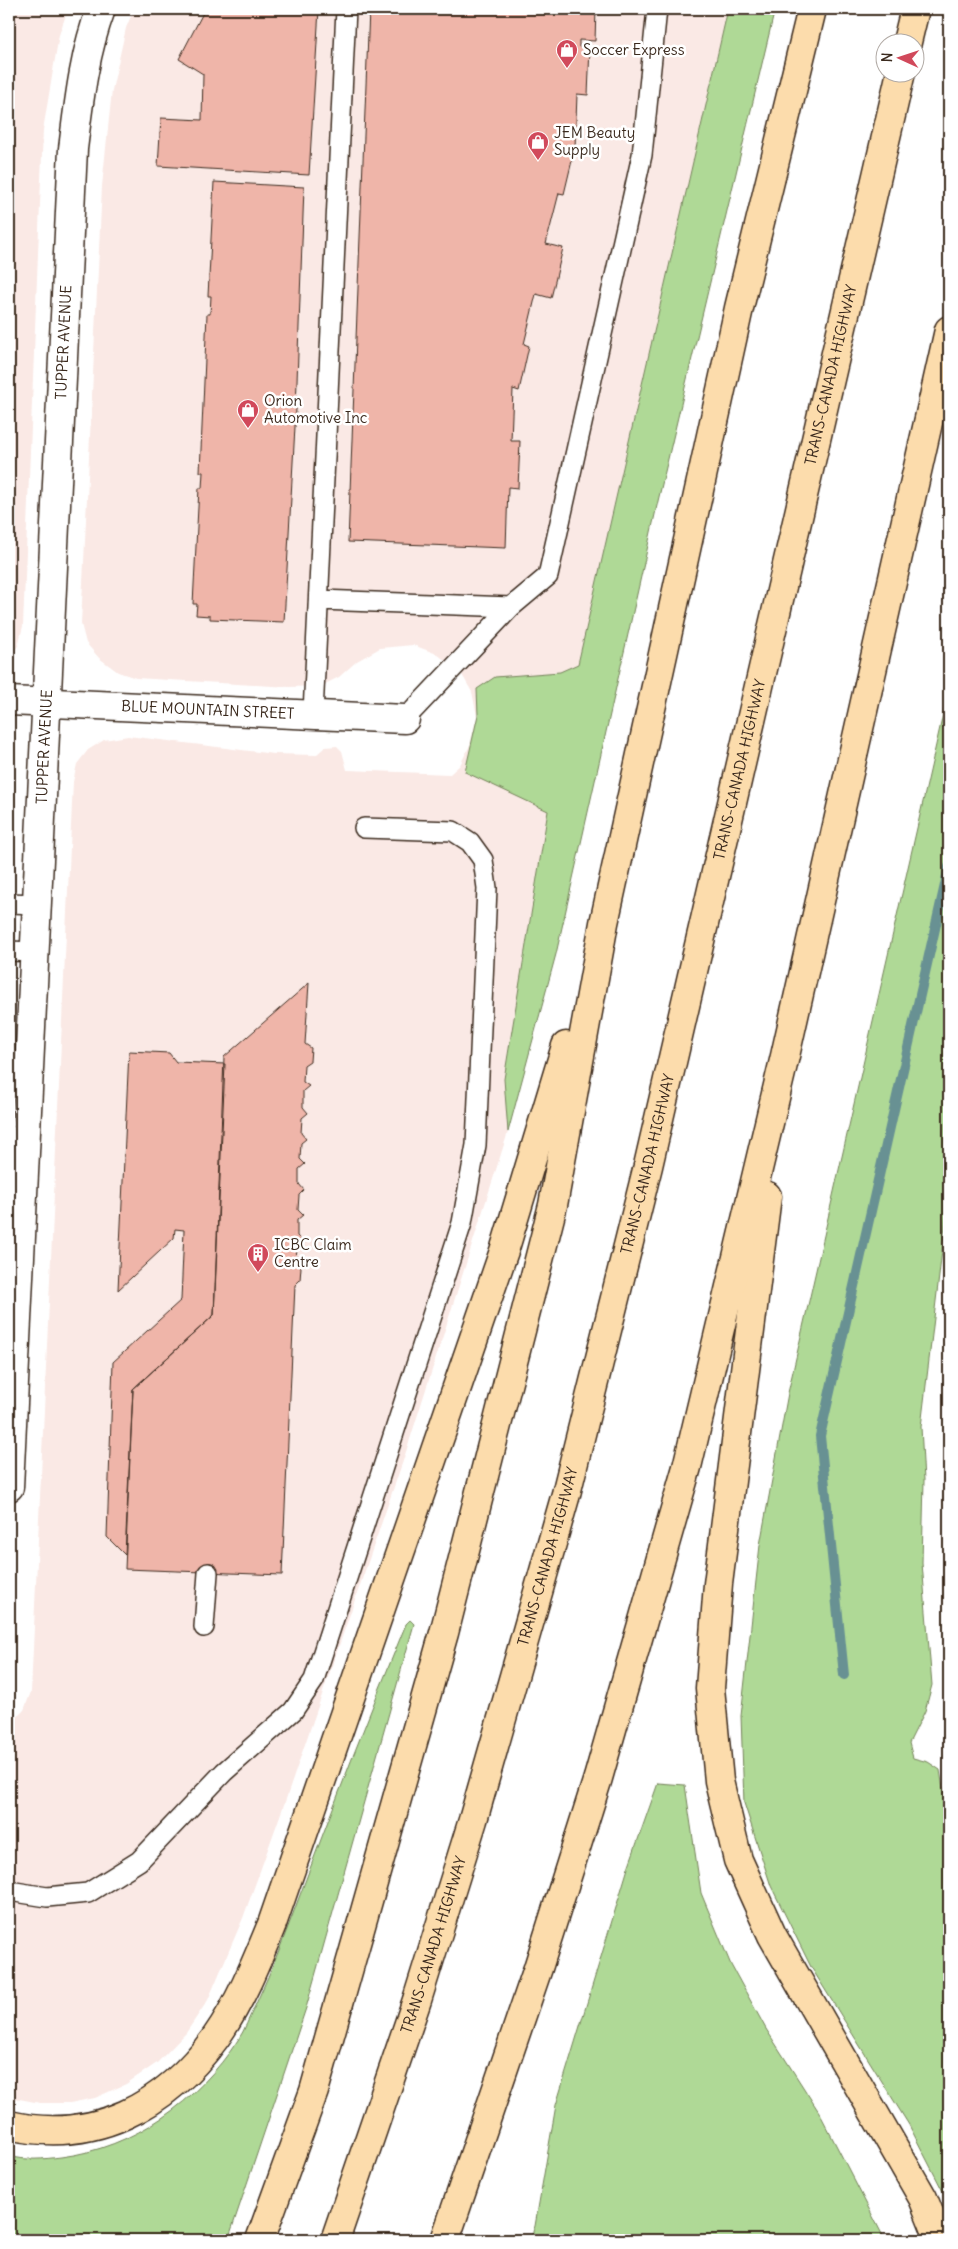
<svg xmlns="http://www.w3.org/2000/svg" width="958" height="2249" font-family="Delius,sans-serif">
  <rect width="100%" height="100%" fill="#fff"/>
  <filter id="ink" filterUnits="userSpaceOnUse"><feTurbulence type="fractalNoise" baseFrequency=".02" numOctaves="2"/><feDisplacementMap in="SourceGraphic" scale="10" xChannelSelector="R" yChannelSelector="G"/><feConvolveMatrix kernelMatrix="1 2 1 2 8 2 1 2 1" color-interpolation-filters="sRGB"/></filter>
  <g filter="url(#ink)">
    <path fill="#fae9e5" d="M9,9H68L59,35L43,130L23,626L18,646L9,657Z
      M134,9H728L578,664L548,811L504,1079L508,1132L404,1458L286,1799L243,1918L208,2000L186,2033L157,2063L126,2084L95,2098L70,2103H40L9,2097V1725L24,1710L31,1692L73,782L77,764L88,750L104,740L128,736L274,754L316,755L325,747L337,746L342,751L347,770L450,774L460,765L470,745L477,716L472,692L461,673L437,654L413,645L380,648L357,661L339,677L321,686L289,687L136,678L118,672L99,658L86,643L81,624L102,186L112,90L126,28Z
      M9,752L13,776L9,863Z"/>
    <path fill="#afd996" stroke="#75825a" d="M728,9H775L658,501L556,954L508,1132L504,1079L548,811L465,772L478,715L477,689L495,677L560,672L578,664Z
      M949,688V1192L921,1427L924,1480L922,1563L932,1685L925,1711L909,1743L913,1758L928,1762L940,1770L949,1827V2203L909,2125L811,1967L771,1886L744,1803L741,1716L760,1545L788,1393Z
      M410,1620L414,1624L306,2008L228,2240H10L9,2156C26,2161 44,2159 61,2157C134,2148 198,2101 238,2040C245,2030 249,2017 255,2006C273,1968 288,1927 303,1887C336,1799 370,1711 406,1624Z
      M658,1783L685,1785L701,1893L731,1965L766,2029L819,2112L885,2240H530L535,2226L556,2105L628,1868Z"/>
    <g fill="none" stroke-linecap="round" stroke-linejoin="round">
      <path stroke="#689193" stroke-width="10" d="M844,1675L820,1436L949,867"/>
    </g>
    <path fill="#efb5a9" stroke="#3b2a1e" d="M205,9H319L309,175L158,166L161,118L202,120L203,74L179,59Z
      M369,9H596L595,41L579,40V47H590L588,95L577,94L575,148L564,194L559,193L546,244L563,248L551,298L536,294L524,344L529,346L519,391L513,389L511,441H520L518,488L508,487L506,548L348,542Z
      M214,182L304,187L296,409L284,622L210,619V616L196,615L197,604H193L199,488H202L203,472H200L207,314H210L211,296H208Z
      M309,983L305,1044L311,1048L310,1061L304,1065L303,1082L309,1086L303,1091V1107L308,1113L302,1118L301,1133L306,1139L301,1143L300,1159L305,1164L299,1169V1184L304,1190L299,1195L298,1210L303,1215L297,1220V1236L302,1241L297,1245L296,1262L301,1267L300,1280L295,1285L282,1575L125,1569L133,1389L214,1315L224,1057Z
      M129,1051L169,1053L176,1062L225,1064L214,1315L133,1389L125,1555L107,1537L113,1362L181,1300L184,1230L175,1229L174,1238L118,1290Z"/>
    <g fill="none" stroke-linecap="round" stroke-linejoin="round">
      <g stroke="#3b2a1e" stroke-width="22">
        <path id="service" d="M320,600L511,607
          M313,714L346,9
          M405,719L511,607L548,576L642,155L657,9
          M9,903L37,904
          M9,951L35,952
          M204,1627L208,1573
          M9,1891L47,1897L88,1893L139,1861L224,1772L293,1711L314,1680L462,1223L476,1145L487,888L483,860L470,842L453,831L364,828"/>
      </g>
      <g stroke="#3b2a1e" stroke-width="31">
        <g id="minor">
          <path id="s1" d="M9,701L405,719"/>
          <path id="s2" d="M9,1487L73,149C79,101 84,54 101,9"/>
        </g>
      </g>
      <g stroke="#3b2a1e" stroke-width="31">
        <g id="motorway">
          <path d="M907,42L915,9"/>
          <path d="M767,1196L718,1584L710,1688L719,1781L738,1860L772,1935L923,2198L940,2240"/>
          <path d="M9,2125C94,2145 166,2106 216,2037C240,2003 256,1963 272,1924L505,1248L566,1046"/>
          <path d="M260,2240L314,2091L444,1633L553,1205L604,923L739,308L812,9"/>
          <path id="s3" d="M335,2240L417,2000L473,1820L566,1494L648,1166L901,72"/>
          <path d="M445,2240L538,1968L598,1778L687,1467L785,1056L949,330"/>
        </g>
      </g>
      <use href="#service" stroke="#fff" stroke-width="19"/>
      <use href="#minor" stroke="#fff" stroke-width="28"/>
      <use href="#motorway" stroke="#fcdcac" stroke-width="28"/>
    </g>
  </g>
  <defs>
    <g id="shop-pin" transform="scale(1.125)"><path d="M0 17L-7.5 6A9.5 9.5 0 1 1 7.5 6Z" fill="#d1495b" stroke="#fff"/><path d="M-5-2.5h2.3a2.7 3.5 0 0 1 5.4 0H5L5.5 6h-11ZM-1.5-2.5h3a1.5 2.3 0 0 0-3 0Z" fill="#fff"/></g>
    <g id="building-pin" transform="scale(1.125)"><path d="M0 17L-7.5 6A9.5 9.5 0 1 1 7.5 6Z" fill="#d1495b" stroke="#fff"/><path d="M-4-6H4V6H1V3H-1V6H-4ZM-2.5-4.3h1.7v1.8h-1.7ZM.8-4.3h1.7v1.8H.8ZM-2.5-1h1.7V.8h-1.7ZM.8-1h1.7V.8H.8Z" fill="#fff"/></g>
  </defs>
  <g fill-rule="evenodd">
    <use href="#shop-pin" x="567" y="50"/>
    <use href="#shop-pin" x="538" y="142"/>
    <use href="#shop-pin" x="248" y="410"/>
    <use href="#building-pin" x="258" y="1254"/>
  </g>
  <g text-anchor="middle" stroke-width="5" stroke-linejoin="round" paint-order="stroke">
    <g font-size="15" fill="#3b2a1e" stroke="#fff" text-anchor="start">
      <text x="583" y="55">Soccer Express</text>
      <text x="554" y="138">JEM Beauty<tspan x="554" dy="17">Supply</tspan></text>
      <text x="264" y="406">Orion<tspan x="264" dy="17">Automotive Inc</tspan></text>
      <text x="274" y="1250">ICBC Claim<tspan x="274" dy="17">Centre</tspan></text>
    </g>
    <g font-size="15" fill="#3b2a1e" stroke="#fff">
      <text dy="5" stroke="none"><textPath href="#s2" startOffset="1146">TUPPER AVENUE</textPath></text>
      <text dy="5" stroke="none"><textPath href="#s3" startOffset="1931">TRANS-CANADA HIGHWAY</textPath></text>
      <text dy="5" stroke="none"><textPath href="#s1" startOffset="199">BLUE MOUNTAIN STREET</textPath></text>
      <text dy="5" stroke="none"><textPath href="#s2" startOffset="741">TUPPER AVENUE</textPath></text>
      <text dy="5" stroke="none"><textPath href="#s3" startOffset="1526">TRANS-CANADA HIGHWAY</textPath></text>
      <text dy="5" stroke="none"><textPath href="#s3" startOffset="1121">TRANS-CANADA HIGHWAY</textPath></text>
      <text dy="5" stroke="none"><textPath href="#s3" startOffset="716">TRANS-CANADA HIGHWAY</textPath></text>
      <text dy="5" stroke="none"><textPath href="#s3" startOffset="311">TRANS-CANADA HIGHWAY</textPath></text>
    </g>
  </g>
  <rect width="958" height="2249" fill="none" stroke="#fff" stroke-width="30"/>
  <rect x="15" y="15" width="928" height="2219" fill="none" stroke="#3b2a1e" stroke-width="2" filter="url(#ink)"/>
  <g transform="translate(900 58) rotate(273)"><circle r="24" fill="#ffffff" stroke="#b1aaa5"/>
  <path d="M0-4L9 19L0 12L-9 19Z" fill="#d1495b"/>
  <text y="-8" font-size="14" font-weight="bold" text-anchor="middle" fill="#3b2a1e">N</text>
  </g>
</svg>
